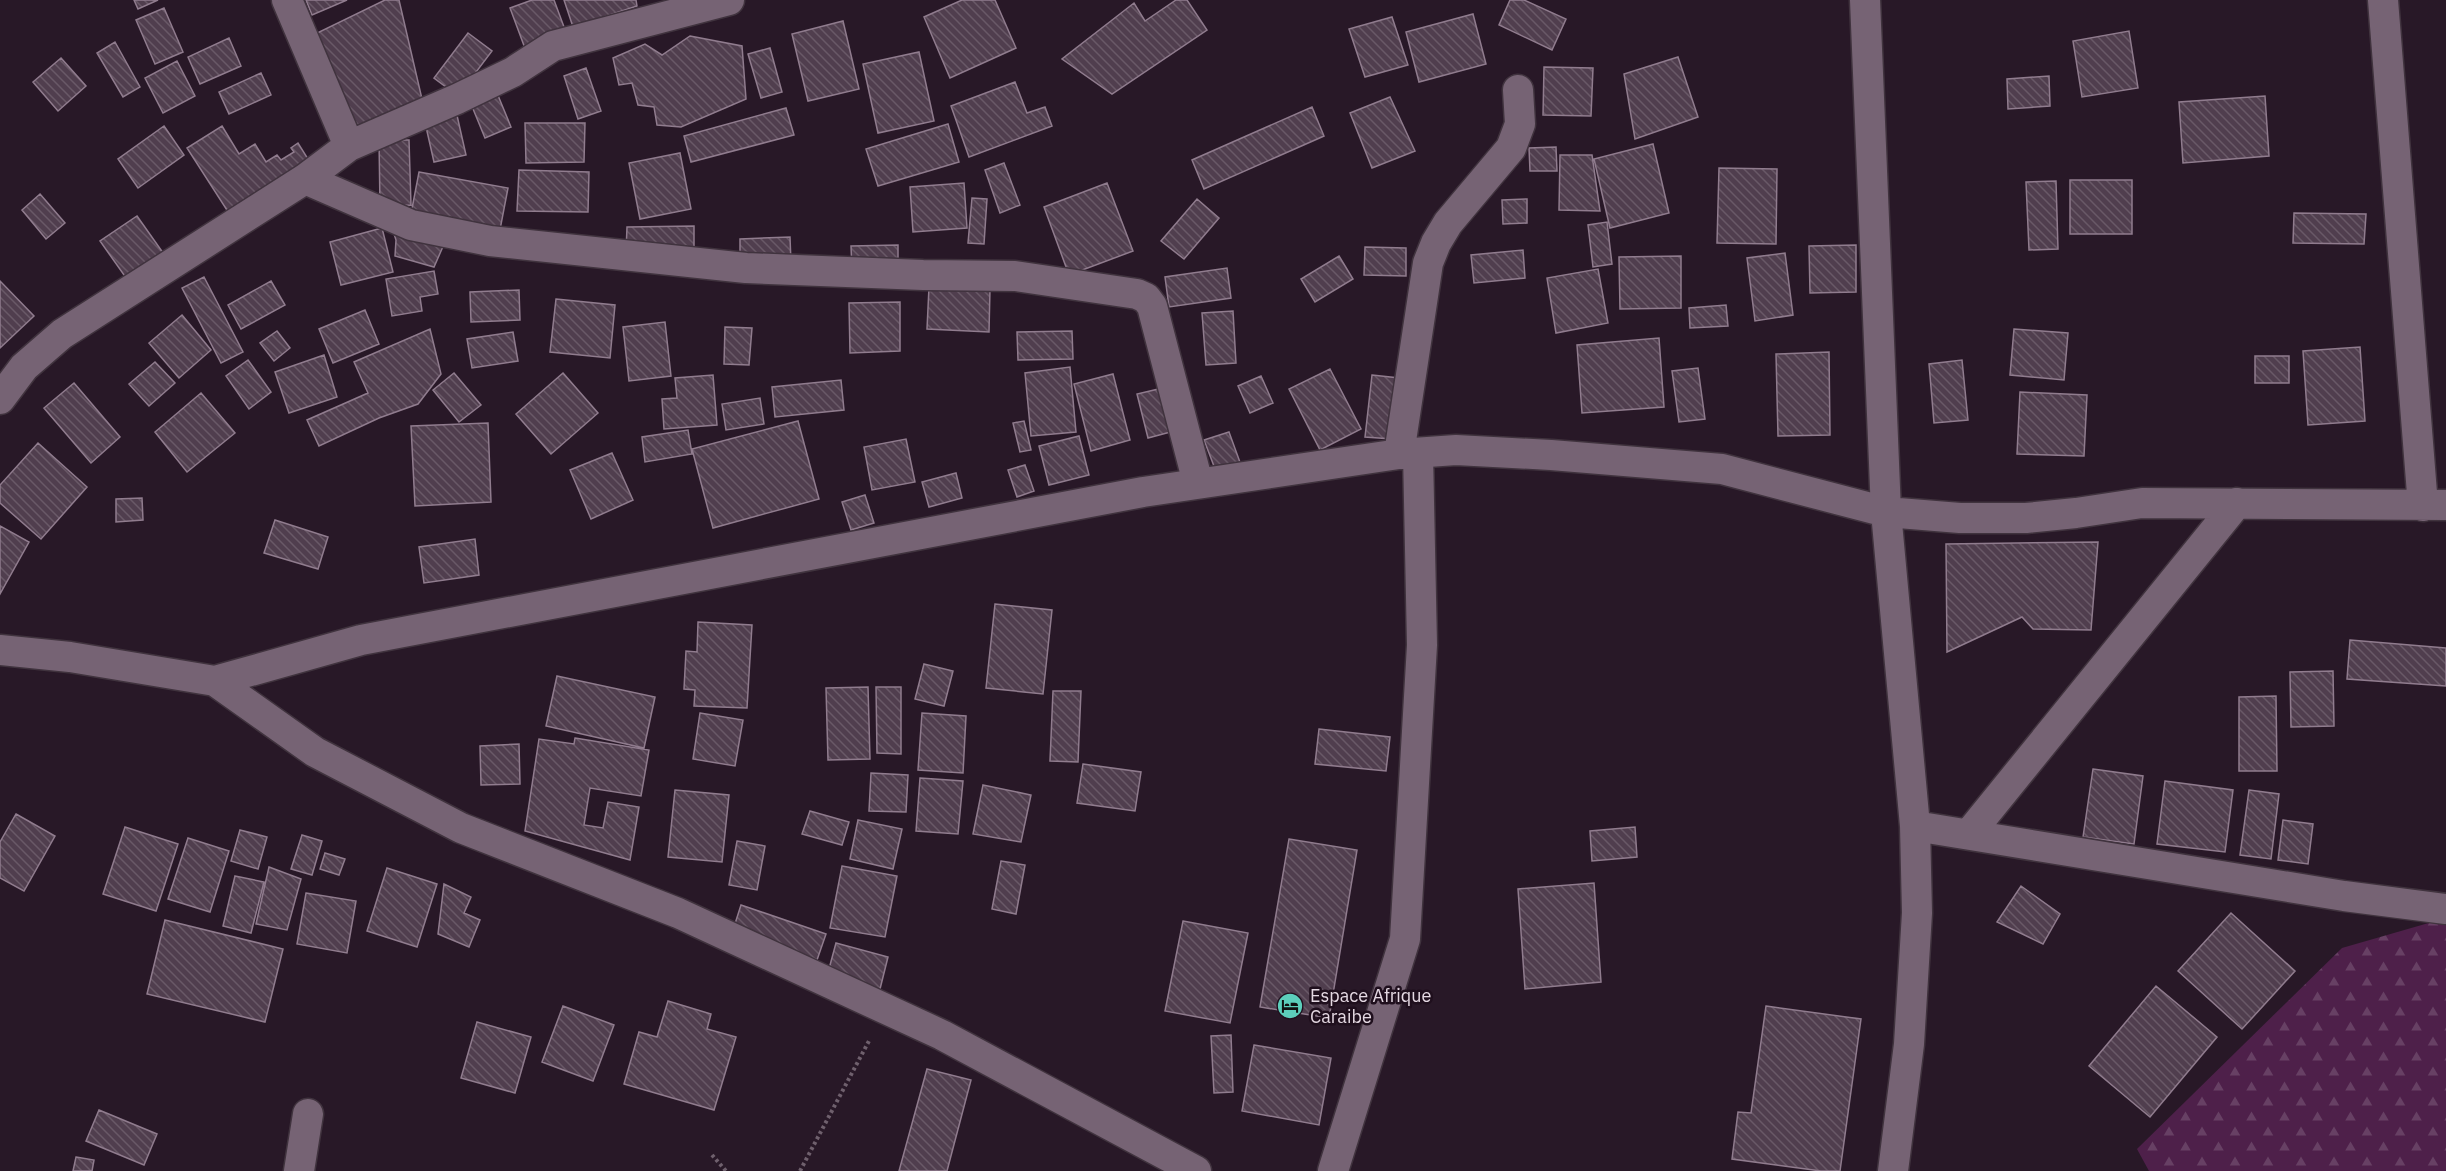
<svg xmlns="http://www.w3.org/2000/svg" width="2446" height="1171" font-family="'IBM Plex Sans',sans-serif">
  <defs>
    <pattern id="forest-firs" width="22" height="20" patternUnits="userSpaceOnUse" patternTransform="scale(1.5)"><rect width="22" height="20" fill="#4e204a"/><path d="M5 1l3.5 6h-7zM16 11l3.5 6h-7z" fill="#674064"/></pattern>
    <pattern id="building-back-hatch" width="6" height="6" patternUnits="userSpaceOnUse" patternTransform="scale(1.5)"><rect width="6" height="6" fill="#503e4e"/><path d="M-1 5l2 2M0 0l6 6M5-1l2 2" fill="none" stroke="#695967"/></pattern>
  </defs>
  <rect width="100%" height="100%" fill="#281827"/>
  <path fill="url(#forest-firs)" d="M2446,918V1171H2149L2137,1149L2342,948Z"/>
  <path fill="url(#building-back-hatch)" stroke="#907c8e" stroke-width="1.5" d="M134,0H158L138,9Z
    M306,0H347L312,15Z
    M385,0H399L422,99L359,129L313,35Z
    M532,0H554L567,35L526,51L510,8Z
    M564,0H636L637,6L573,27Z
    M962,0H995L1016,48L950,78L924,17Z
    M1176,0H1187L1207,30L1112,94L1062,59L1134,3L1145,21Z
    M1510,0H1524L1566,19L1552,50L1499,25Z
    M164,8L183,52L155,64L136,20Z
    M1473,14L1486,64L1419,82L1406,32Z
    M1392,17L1408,65L1365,77L1349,29Z
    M843,21L859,89L808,101L792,34Z
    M2129,31L2138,88L2082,97L2073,41Z
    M468,33L492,51L458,96L434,78Z
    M690,36L742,46L746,99L681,127L657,125L654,107L638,105L632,83L619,85L613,58L645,44L662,55Z
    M229,38L241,66L200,84L188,57Z
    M115,42L140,87L123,97L97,53Z
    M770,48L782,92L761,98L748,54Z
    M919,52L934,121L878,133L863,64Z
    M1678,57L1698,117L1635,139L1624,74Z
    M61,58L86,86L58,111L33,82Z
    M177,61L195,96L163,113L145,78Z
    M1544,67L1593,68L1591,116L1543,115Z
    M586,68L601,111L578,119L564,76Z
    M261,73L271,95L229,114L219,92Z
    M2049,76L2050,106L2008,109L2007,79Z
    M1015,82L1027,113L1045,107L1052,126L969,157L951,106Z
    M497,93L511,127L485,138L471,104Z
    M2265,96L2269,156L2183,163L2179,102Z
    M1390,97L1415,151L1372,168L1350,113Z
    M1312,107L1324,136L1204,189L1192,160Z
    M786,108L794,135L691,162L684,136Z
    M456,111L466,155L434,162L424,118Z
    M525,123H585L584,162L526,163Z
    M948,124L959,162L878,186L866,149Z
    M164,126L184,155L138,188L118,159Z
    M222,126L239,154L255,144L266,162L277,155L281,160L294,152L291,148L298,143L313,167L232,218L187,148Z
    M379,140H409L411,205L380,206Z
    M1653,144L1669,213L1610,228L1594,159Z
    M1556,147L1557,171H1530L1529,148Z
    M680,153L691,209L640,219L629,163Z
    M1560,155H1592L1600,211L1559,210Z
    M1004,163L1020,205L1000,213L985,170Z
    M1719,168L1777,169L1776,244L1717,243Z
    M519,170L589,172L588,212L517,211Z
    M419,172L508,188L499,235L410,219Z
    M2070,180H2132V234H2070Z
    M2056,181L2058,249L2029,250L2026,182Z
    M964,183L967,228L913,232L910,187Z
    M1107,183L1133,251L1069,275L1044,207Z
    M40,194L65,223L46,239L22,210Z
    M972,198L987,199L984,244L968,243Z
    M1197,199L1219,218L1184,259L1161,241Z
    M1527,199V223L1503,224L1502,200Z
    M2294,213L2366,214L2364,244L2293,243Z
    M137,216L166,257L129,282L100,241Z
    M389,218L445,242L434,267L395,256L396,240Z
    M1607,222L1612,264L1593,267L1588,225Z
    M694,226V251L626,252L627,227Z
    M382,228L393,272L341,285L330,242Z
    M790,237L791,263L740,264V239Z
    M898,245V268L852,270L851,246Z
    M1856,245V292L1810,293L1809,246Z
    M1365,247L1406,248V276L1364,275Z
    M1523,250L1525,278L1474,283L1471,255Z
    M1785,253L1793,315L1755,321L1747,258Z
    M1339,256L1353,279L1315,302L1301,279Z
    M1681,256V308L1620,309L1619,257Z
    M1227,268L1231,298L1169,307L1165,277Z
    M1598,269L1608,323L1556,333L1547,278Z
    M434,271L438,294L420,297L422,311L392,316L386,279Z
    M204,277L243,352L221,363L182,288Z
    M0,281L34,316L0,348Z
    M271,281L285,305L241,329L228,305Z
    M929,287L990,289L989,332L927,329Z
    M519,290L520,320L471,322L470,292Z
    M556,299L615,305L610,358L550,352Z
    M900,302V351L850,353L849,303Z
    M1726,305L1728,326L1690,328L1689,308Z
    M365,310L379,344L333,363L319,329Z
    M1233,311L1236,363L1206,365L1202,313Z
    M182,315L211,350L179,378L149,343Z
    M665,322L671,376L629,381L623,327Z
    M725,327L752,328L749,365L724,364Z
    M430,329L441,374L418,404L379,418L319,446L307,420L368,393L354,362Z
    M2014,329L2068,333L2064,380L2010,375Z
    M277,331L290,348L274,361L260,343Z
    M1072,331L1073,359L1018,360L1017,332Z
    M513,332L518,361L472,368L467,339Z
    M1659,338L1664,407L1582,413L1577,345Z
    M2360,347L2365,421L2308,425L2303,351Z
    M1829,352L1830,435L1778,436L1776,354Z
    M324,355L337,397L289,413L275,372Z
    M2255,356H2289V383H2255Z
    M248,360L271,392L249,409L226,376Z
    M1962,360L1968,420L1934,423L1929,364Z
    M155,362L175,383L149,406L129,384Z
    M1070,367L1076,432L1031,436L1025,373Z
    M1698,368L1705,419L1679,422L1672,371Z
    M1330,369L1361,429L1320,450L1289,389Z
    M454,373L481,405L459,422L433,390Z
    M563,373L598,413L551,454L516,414Z
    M1113,374L1130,440L1091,451L1074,384Z
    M713,375L717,425L664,429L662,399L677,398L675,378Z
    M1372,375L1399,378L1392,439L1365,437Z
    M1261,376L1273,403L1250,413L1238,386Z
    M841,380L844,410L775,417L772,387Z
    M74,383L120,437L91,463L44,408Z
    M1167,387L1178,430L1148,438L1137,394Z
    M2020,392L2087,395L2084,456L2017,454Z
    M201,393L235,433L187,472L155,432Z
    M760,398L764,424L726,430L722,404Z
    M798,421L819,499L713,528L692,449Z
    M1024,421L1031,450L1020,452L1013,423Z
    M488,423L491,502L415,506L411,426Z
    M688,430L692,454L645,462L642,437Z
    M1229,432L1241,465L1217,474L1204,440Z
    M1079,436L1089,475L1049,485L1039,446Z
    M906,439L915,482L872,490L864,447Z
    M38,443L87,487L41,539L0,503V485Z
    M612,453L633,500L591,519L570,470Z
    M1025,465L1034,491L1017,497L1008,470Z
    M956,473L962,498L929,507L922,482Z
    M865,495L874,523L851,530L842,502Z
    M142,498L143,520L116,522V499Z
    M275,520L328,537L318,569L264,553Z
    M0,526L29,542L0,594Z
    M475,539L479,575L424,583L419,547Z
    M2098,542L2091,630L2033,629L2022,617L1947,652L1946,544Z
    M995,604L1052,610L1043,694L986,688Z
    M698,622L752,625L747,708L694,706L695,690L684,689L686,651L697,652Z
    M2350,640L2446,648V686L2347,679Z
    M924,664L953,671L944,706L915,699Z
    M2333,671L2334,726L2291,727L2290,672Z
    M557,676L655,697L644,748L546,726Z
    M868,687L870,759L828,760L826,688Z
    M876,687H901V754L877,753Z
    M1053,691H1081L1078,762L1050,761Z
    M2276,696L2277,771H2239V697Z
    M700,713L743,720L735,766L693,759Z
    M922,713L966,716L963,773L918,770Z
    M1319,729L1390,737L1386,771L1315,764Z
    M575,738L649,750L641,796L590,788L584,825L603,828L608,802L639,807L630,860L525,831L539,739L574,744Z
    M519,744L520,784L481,785L480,746Z
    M1083,764L1141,772L1135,811L1077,803Z
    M2093,769L2143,776L2134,844L2083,837Z
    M871,773L908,775L906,812L869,811Z
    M920,778L963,781L958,834L916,831Z
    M2165,781L2233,790L2225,852L2157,844Z
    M983,785L1031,795L1021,842L973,834Z
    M675,790L729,795L722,862L668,857Z
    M2249,790L2279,794L2271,859L2240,855Z
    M810,811L849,822L842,845L802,834Z
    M16,814L55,836L24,891L0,878V842Z
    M858,820L902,829L893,869L850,859Z
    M2283,820L2313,824L2308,864L2278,860Z
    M125,827L178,844L156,911L103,894Z
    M1635,827L1637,857L1592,861L1590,831Z
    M240,830L267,837L258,869L231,861Z
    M302,835L322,841L312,875L291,869Z
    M188,838L229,851L210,912L168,899Z
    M1289,839L1357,850L1329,1018L1260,1007Z
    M737,841L765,846L757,890L729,885Z
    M325,853L345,859L339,875L320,869Z
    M1001,861L1025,865L1016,914L992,909Z
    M842,866L897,876L885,937L830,928Z
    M269,867L301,879L287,930L256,924Z
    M387,868L437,884L417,947L367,931Z
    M235,876L264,882L251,933L223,926Z
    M1594,883L1601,982L1525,989L1518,889Z
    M444,884L471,897L464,913L480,920L469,947L438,934Z
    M2021,886L2060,914L2043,944L1997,922Z
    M306,893L356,901L347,953L297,944Z
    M741,905L826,934L817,960L733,930Z
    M2231,913L2295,971L2242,1029L2178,971Z
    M165,920L283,949L265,1022L147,994Z
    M1183,921L1248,933L1230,1023L1165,1011Z
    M836,943L888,957L879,993L826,980Z
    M2156,986L2217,1037L2150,1117L2089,1066Z
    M668,1001L711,1014L707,1029L736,1037L714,1110L624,1084L639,1032L657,1037Z
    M563,1006L614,1025L593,1081L542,1062Z
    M1766,1006L1861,1019L1840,1171H1821L1732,1159L1738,1112L1751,1113Z
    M477,1022L531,1037L515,1093L461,1078Z
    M1231,1035L1233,1092L1214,1093L1211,1036Z
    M1254,1045L1331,1058L1319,1125L1242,1111Z
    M927,1069L971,1080L947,1171H899Z
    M99,1110L157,1134L144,1165L86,1141Z
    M76,1157L94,1160L92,1171H73Z"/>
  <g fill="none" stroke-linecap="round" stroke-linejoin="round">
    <g stroke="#40333e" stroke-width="33">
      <path id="minor" d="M287,0L349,146
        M1865,0L1886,512L1915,826L1917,913L1909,1044L1893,1171
        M2383,0L2423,506
        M305,179L411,225L490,241L746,268L923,275L1015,276L1137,294L1146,298L1152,306L1198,483
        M0,399L24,367L62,334L305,179L349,146L457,99L513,72L553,46L729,0
        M1399,454L1428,263L1436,243L1448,223L1511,148L1520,124L1518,90
        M0,650L70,657L215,681L315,752L461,828L678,913L942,1035L1196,1171
        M215,681L361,640L1143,492L1399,454L1456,450L1551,455L1722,469L1886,512L1960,518H2026L2076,513L2142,503L2446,505
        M1915,826L2344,896L2446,909
        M1969,834L2237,503
        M299,1171L308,1114
        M1333,1171L1405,939L1422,645L1418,453"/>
    </g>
    <path stroke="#6f606d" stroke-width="4" stroke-dasharray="3 3" stroke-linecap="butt" d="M712,1155L726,1171
      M800,1171L870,1039"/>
    <use href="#minor" stroke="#766374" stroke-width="30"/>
  </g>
  <defs>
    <g id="hotel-disc" transform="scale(1.35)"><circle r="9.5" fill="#5ccebb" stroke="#1f0f1d"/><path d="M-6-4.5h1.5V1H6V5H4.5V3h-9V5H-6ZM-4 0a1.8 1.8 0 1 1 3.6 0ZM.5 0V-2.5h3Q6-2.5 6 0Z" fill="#111"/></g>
  </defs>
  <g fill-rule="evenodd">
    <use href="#hotel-disc" x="1290" y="1006"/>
  </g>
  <g text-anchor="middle" stroke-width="5" stroke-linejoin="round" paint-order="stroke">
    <g font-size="18" fill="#e5d9e3" stroke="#1f0f1d" text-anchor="start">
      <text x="1310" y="1002">Espace Afrique<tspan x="1310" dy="21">Caraibe</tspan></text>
    </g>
  </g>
</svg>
